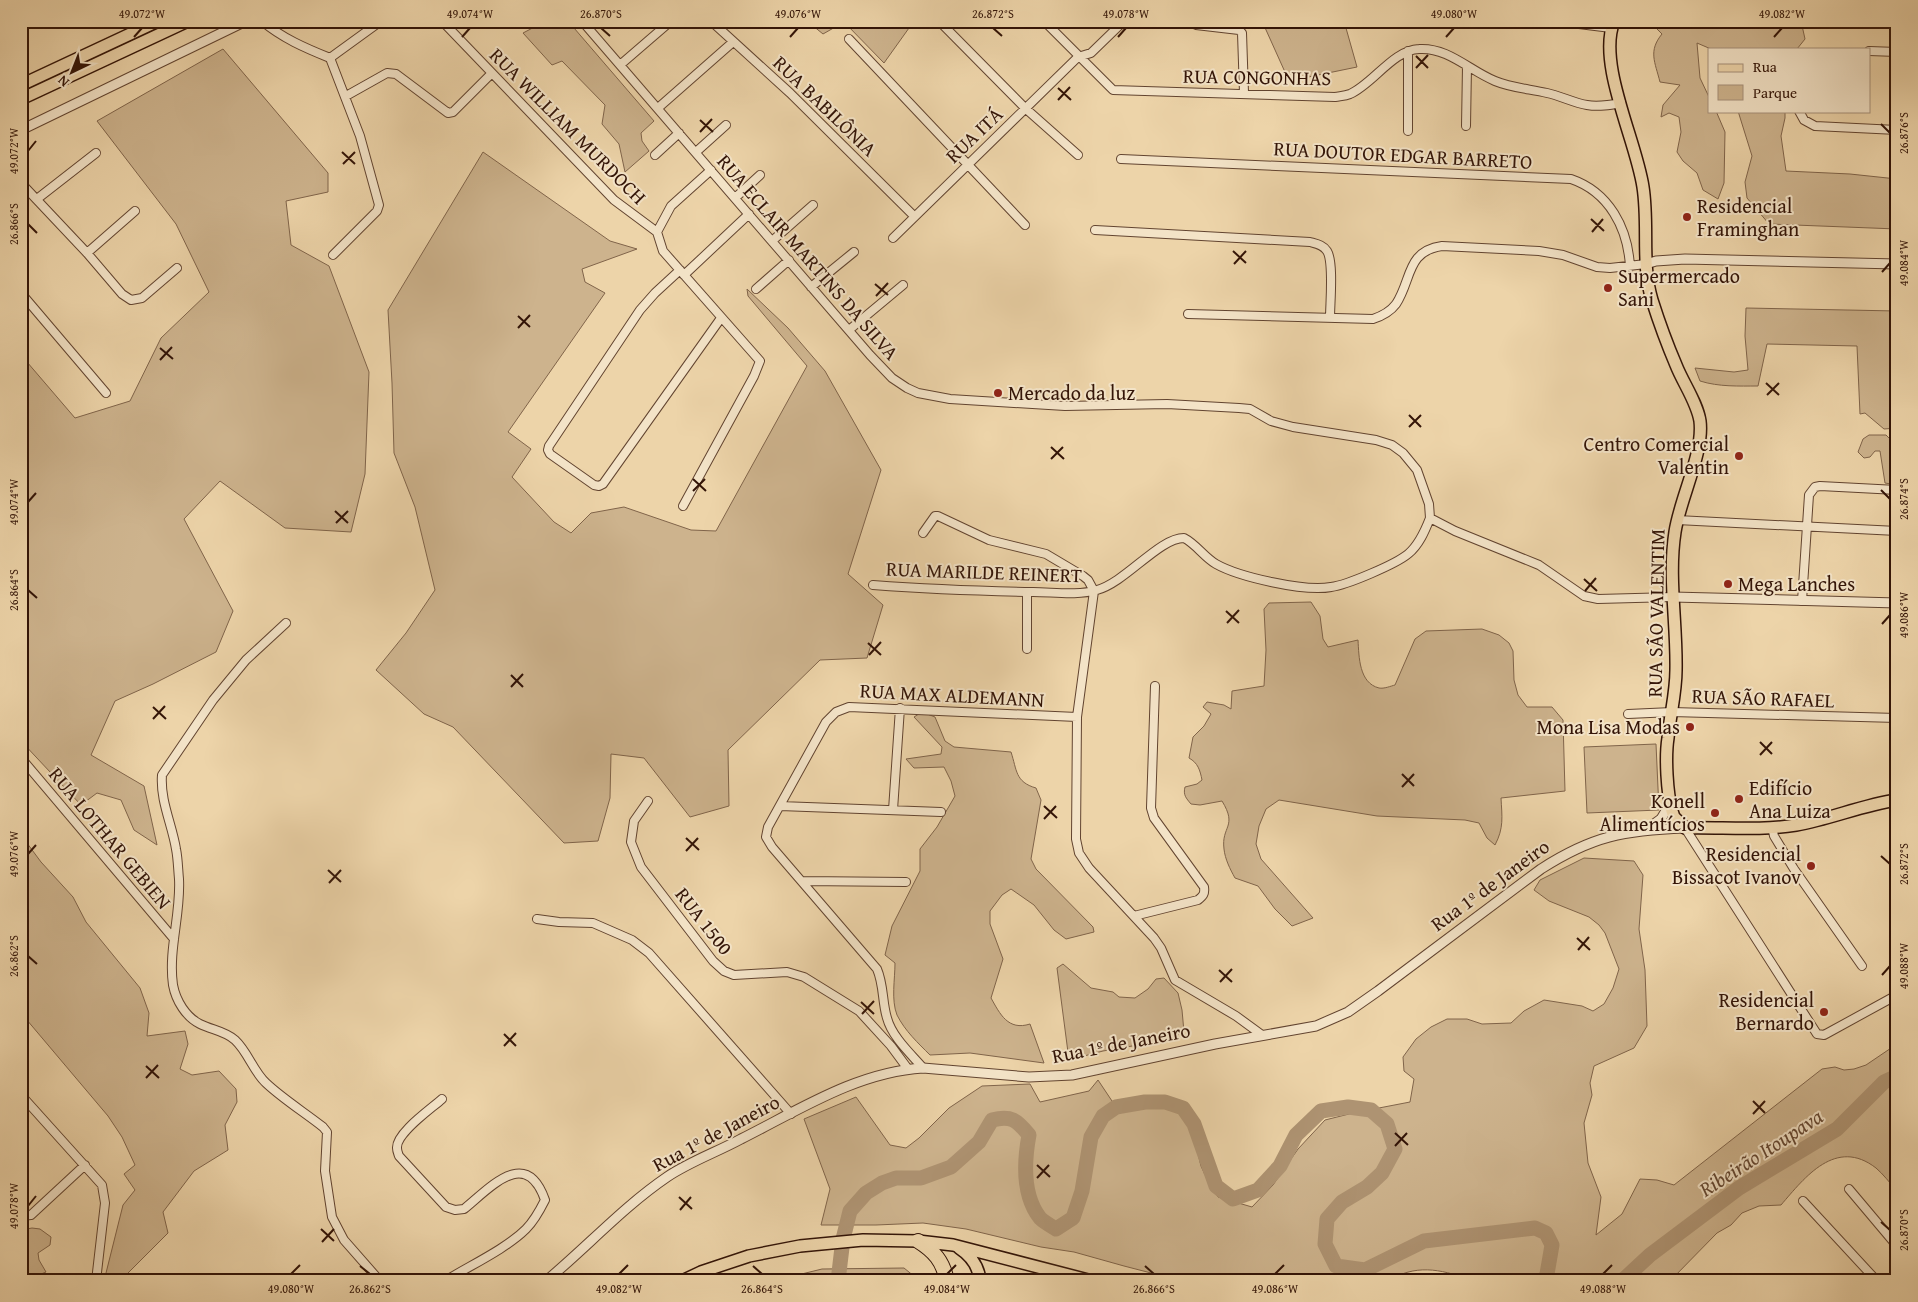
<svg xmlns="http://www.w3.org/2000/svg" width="1918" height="1302" font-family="'Gentium Book Plus',serif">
  <rect width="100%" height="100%" fill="#edd4a9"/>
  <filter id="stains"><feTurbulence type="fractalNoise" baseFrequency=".004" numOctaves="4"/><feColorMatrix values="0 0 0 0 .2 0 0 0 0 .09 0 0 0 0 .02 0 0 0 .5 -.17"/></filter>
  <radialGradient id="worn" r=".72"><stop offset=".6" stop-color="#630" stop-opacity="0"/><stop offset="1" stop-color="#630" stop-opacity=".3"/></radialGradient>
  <path fill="#cdb38d" stroke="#80644a" d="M546,21H568L654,121L641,133L642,141L649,151L625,172L619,144L602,124L605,105L562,61L552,65L523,33Z
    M814,21H914L884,63L844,22L823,34L812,25Z
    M1262,21H1344L1357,67L1289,81Z
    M1653,21H1801L1805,39L1797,49H1711L1697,43L1700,78L1709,97V111H1716L1725,132L1724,183L1718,199L1703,190L1697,173L1683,161L1677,152L1681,132L1679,117L1669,113L1661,117L1663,105L1680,85L1660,82C1655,62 1648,51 1662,34L1653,25Z
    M223,49L328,173V192L286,201L291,245L329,266L369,372L365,474L351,532L285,528L220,481L184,519L233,611L216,652L153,684L115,701L91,755L144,786L157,845L134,830L121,800L97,793L81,805L21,741V355L75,418L130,401L161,338L209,292L176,224L97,121Z
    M1738,111H1785V118L1781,136L1786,171L1850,174L1897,179V229L1769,224L1747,198L1745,182L1752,156Z
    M483,152L610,241L637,249L582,269L585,282L605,293L508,432L531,449L512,477L554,522L571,533L591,513L624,507L691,530L716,531L807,366L748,296L747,289L788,328L825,371L881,470L848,574L883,605L867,658L820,660L728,750L729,806L690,817L644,758L611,754L610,798L598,841L564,843L453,727L424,714L376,670L406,633L435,590L415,507L394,453L392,383L388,310Z
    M1746,308L1897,311V428L1884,429L1865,413L1860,414L1857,346L1767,344L1758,386C1739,386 1719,387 1700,381L1695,368L1734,372L1748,370L1745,336Z
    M1869,435H1886L1895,444L1897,485L1885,483L1880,451H1875L1870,457L1864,458L1858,452L1863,439Z
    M1311,602L1320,616L1323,639L1328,647L1358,640C1359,657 1359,683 1379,688C1384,689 1391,686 1395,685L1415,639L1426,631L1482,629L1499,635L1509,643L1513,651L1514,680L1518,695L1527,707H1552L1563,720L1565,791L1501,798C1502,817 1504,828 1495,845L1487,838L1479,823L1465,820L1377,816L1279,800L1266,809L1259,826L1256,844L1261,859L1313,918L1292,926L1275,909L1258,886L1235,878C1230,869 1225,859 1224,849C1221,826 1238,827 1222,801L1200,805L1191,804C1186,798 1183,795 1185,787L1197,784L1202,780C1200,770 1198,763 1189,758L1193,737L1204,726L1211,714L1203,707L1207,702L1224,705L1231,709L1232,691L1264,686L1266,650L1264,609L1269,603Z
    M922,712L935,717L945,741L954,747L1011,752C1017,770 1015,782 1036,788L1041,800L1031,859L1036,869L1093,927L1094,932L1066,939L1054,930L1034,905L1011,889L1002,895L990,911V924L1003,959L991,998C1000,1014 1008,1031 1030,1024L1044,1063L970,1053L930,1055C918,1043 905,1031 897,1015C891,1000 895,979 895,963L885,955L892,926L920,871V849L937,827L955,796L951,781L944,767L914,768L906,759L941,754L942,747L914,717Z
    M1656,744L1659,810L1587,813L1584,747Z
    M21,835L41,862L73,897L86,922L140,988L149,1013L147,1036L185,1031L188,1044L180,1069L192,1075L219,1071L236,1089L237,1102L225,1125L228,1150L194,1171L163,1212L168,1233L120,1281H104L123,1205L135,1190L124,1174L135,1165L122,1137L108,1116L21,1013Z
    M1584,858L1634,861L1643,875L1639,929L1645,970L1647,1026L1634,1048L1594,1066L1590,1083L1592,1095L1584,1123L1588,1163L1601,1197L1596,1235L1622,1214L1640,1179L1657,1180L1674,1185L1822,1069L1835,1067L1844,1070L1854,1069L1866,1065L1897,1044V1191C1890,1183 1883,1174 1876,1168C1836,1137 1805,1177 1781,1205L1759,1206L1742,1213L1731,1225L1717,1233L1670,1281H1469L1468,1279C1440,1269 1415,1264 1388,1281H1182L1124,1266L1074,1252L1041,1247L966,1229L923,1223L876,1225H821L830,1189L804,1119L856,1097L890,1145L906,1148L919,1138L949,1108L982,1086L1030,1084L1040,1102L1089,1091L1098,1080L1120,1113C1145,1098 1181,1102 1192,1132C1197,1143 1198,1155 1201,1166C1205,1177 1213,1187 1218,1197L1252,1207L1273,1185L1298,1149L1325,1120L1353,1113L1410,1102L1414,1079L1404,1071L1403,1057L1416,1039L1431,1027L1447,1019H1467L1482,1024L1511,1023L1524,1011L1544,1000L1582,1006L1593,1011L1604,1004L1613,988L1619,969L1605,933L1599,925L1589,917L1549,901L1534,890L1540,880Z
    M1063,964L1091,988L1113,992L1119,997L1135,998L1148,989L1156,979L1164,978L1178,993L1182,1010L1184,1032L1167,1040L1103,1051L1069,1060L1057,968Z
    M32,1228L40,1229L51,1237L50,1245L38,1253L39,1260L46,1272L29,1279L21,1277V1230Z
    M904,1268L920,1281H773L822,1269Z"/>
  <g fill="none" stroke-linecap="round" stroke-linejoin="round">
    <path stroke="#ae9372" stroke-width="15" d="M838,1281L843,1239L850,1211L866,1193L882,1183L896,1178H921L951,1167L979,1142L992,1120C1011,1115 1017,1120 1029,1135C1024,1162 1022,1195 1040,1218C1044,1222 1051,1226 1056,1229L1073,1218L1082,1191L1091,1137L1103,1116L1116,1107L1145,1102H1165L1183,1108L1194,1124L1216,1186L1233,1199L1258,1190L1280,1166L1296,1135L1321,1111L1348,1107L1371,1110L1387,1124L1395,1149L1382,1173L1367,1187L1342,1202L1327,1219L1325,1244L1336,1266L1365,1270L1424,1241L1535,1228L1546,1233L1552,1245L1547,1274L1544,1281
      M1622,1281L1650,1255L1739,1188L1837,1129L1884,1082L1897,1076"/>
    <g stroke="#624430" stroke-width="10">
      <path id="minor" d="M262,21C282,38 305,48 330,58L360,136L379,205L377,211L333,255
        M442,21L614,200L657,232
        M582,21L870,355L892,378L907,388L918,393L950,399L1065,406L1167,404L1239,408L1250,409L1271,421L1293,427L1376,440L1392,445L1403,453L1417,470L1429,504L1430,518L1455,531L1539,565L1584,596L1598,599L1673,597
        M711,21L790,93L914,216
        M939,21L1025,108L1078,155
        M1044,21L1113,90L1335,97C1340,96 1345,96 1350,94C1373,84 1393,50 1419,49C1448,47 1470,71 1495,81C1512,88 1530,89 1547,93C1561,96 1574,103 1587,105C1599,107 1610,105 1621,103
        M1555,21L1611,28
        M1196,25L1239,30L1242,33L1244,93
        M849,39L1025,225
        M1408,51V131
        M1869,51L1897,52
        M330,58L381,21
        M620,65L671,21
        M346,96L387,73L396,74L448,113L453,112L492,73
        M658,108L733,42
        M1799,111L1804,120L1815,126L1897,130
        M1466,126L1467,66
        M696,152L726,125
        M655,155L679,133
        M1121,159L1571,179C1609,192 1628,228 1630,267
        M21,183L87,253L122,294L131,300L142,298L177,268
        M735,198L760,175
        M37,199L96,153
        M1095,230L1310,242C1317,244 1323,245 1327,251C1334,262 1330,303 1330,318
        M657,232L663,251L760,361L754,376L683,506
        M657,232L671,206L711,170
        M893,238L1078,57L1091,53L1124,21
        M772,241L813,205
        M87,253L135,211
        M680,270L655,293L640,310L549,446L548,450L550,454L594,485L599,486L603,484L721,318
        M684,275L749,214
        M811,287L854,252
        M756,289L789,260
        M21,293L106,393
        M1188,314L1373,319C1382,316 1390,312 1396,304C1412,280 1406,251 1442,246L1539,251L1563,255L1597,267L1610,268L1646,264
        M849,330L903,285
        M1677,520L1897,531
        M923,533L935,516H938L989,540L1046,554L1083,576L1088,580L1094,591
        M873,585C926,589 979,591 1033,592C1053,592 1077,596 1097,590C1126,582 1159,538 1184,538C1196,544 1204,557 1216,564C1239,577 1305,592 1331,587C1347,585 1396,564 1408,554C1419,545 1425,531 1430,518
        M1094,591L1077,717L1076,839L1079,853L1089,868L1154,938L1161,948L1175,980L1236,1016L1262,1035
        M1027,592V649
        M1802,601L1809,495L1815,487L1820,486L1897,490
        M286,623L246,660L213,700L162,775C160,801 172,824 176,849C178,859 178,869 179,879C181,914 168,950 173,985C176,1001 186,1017 200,1024C212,1030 225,1031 235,1040C248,1052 253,1071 266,1083C283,1099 304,1112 323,1127L327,1132L325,1171L332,1217L344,1240L380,1281
        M1628,714L1672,712L1897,718
        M21,758L174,939
        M648,801L634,821L631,842L641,867L713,961L724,971L734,975L787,972L804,977L859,1011L891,1046L908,1069
        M780,806L941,812
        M893,810L900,708
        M1772,827L1774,836L1794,869L1862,966
        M1685,828L1817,1034L1824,1035L1897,995
        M802,881L906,882
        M1134,916L1198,900C1203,896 1205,894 1204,887L1154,818L1151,808L1155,686
        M537,919L559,922L593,923L632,940L649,953L791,1114
        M923,1068C911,1054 892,1037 887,1018C882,1002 884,985 877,969L772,847L766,837L768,827L826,722L836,712L849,707L1077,717
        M21,1095L102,1185L105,1203L96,1281
        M442,1099C431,1109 396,1133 397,1148C397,1151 398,1153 399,1156L446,1207L455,1210L464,1209C490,1188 526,1146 545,1200C540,1210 534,1221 526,1229C506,1249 469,1266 445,1281
        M1849,1189L1897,1246
        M1803,1201L1877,1281
        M21,1216L31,1215L85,1165"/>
    </g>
    <g stroke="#624430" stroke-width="11">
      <path id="tertiary" d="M21,130L246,21
        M1646,264L1656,261L1685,259L1897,264
        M1673,597L1897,603
        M1646,830L1661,819L1670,804
        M546,1281C587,1247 623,1207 667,1177C689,1162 717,1152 741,1139C799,1110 857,1072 923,1068L1029,1077L1072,1075L1215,1044L1316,1026L1348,1012L1378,991L1541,869C1592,836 1625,830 1685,828"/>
    </g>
    <g stroke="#331407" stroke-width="14">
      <path id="primary" d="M1614,21C1597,64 1636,140 1643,187C1649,225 1641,264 1652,300C1659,322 1667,344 1676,365C1683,383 1697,402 1700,421C1704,453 1680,498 1675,532C1668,577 1677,624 1676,670C1676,693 1670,715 1668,738C1665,757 1667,793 1672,811L1674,817L1685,828C1722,827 1760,831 1796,825C1831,819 1862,805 1897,800
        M21,85L158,21
        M21,99L188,21
        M959,1248C971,1256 979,1266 980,1281
        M682,1281L701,1272L749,1256L800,1246L863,1240L918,1241L953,1245L1092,1281"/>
    </g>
    <g stroke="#331407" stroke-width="16">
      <path id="motorway" d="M918,1241C934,1251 943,1261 947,1281"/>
    </g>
    <use href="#minor" stroke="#f3e3c7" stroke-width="8"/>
    <use href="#tertiary" stroke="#f3e3c7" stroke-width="9"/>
    <use href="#primary" stroke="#edd4a9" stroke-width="11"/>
    <use href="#motorway" stroke="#edd4a9" stroke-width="14"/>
  </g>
  <path fill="none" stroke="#331407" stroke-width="2" d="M601,28L610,36M993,28L1002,36M134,37L142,28M462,37L470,28M790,37L798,28M1118,37L1126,28M1446,37L1454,28M1774,37L1782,28M1416,56L1428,68M1416,68L1428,55M1058,88L1071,100M1058,100L1070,87M700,120L713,132M1881,124L1890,133M700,132L712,119M28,151L36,141M342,152L355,164M343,164L355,152M1591,219L1604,231M28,224L37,233M1592,232L1603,219M1233,251L1246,263M1234,264L1246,251M1882,272L1890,263M875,284L888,295M876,296L888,283M518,316L530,327M518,328L530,315M160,348L173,359M160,360L172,347M1766,383L1779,395M1767,395L1779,383M1409,415L1421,427M1409,427L1421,415M1051,447L1064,459M1051,459L1063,447M693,479L706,491M1881,490L1890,499M693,491L705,479M28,502L36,493M335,511L348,523M336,523L348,511M1584,579L1597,591M28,590L37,598M1585,591L1596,578M1226,611L1239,623M1227,623L1239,610M1882,624L1890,615M868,643L881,655M869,655L881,642M511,675L523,687M511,687L523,674M153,707L166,719M153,719L165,706M1760,742L1772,754M1760,755L1772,742M1402,774L1414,786M1402,787L1414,774M1044,806L1057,818M1044,819L1056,806M686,838L699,850M686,851L698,838M28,854L36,845M1881,856L1890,864M328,870L341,882M329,883L341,870M1577,938L1590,950M1578,950L1589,937M28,956L37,964M1219,970L1232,982M1882,975L1890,966M1220,982L1232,969M861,1002L874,1014M862,1014L874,1001M504,1034L516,1046M504,1046L516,1033M146,1066L159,1078M146,1078L158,1065M1753,1101L1765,1113M1753,1114L1765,1101M1395,1133L1408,1145M1395,1146L1407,1133M1037,1165L1050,1177M1037,1178L1049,1165M679,1197L692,1209M28,1206L36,1196M680,1210L691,1197M1881,1222L1890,1230M321,1229L334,1241M322,1242L334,1229M360,1266L370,1274M753,1266L762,1274M1145,1266L1154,1274M291,1274L300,1265M619,1274L628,1265M947,1274L956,1265M1275,1274L1284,1265M1603,1274L1612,1265"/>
  <g fill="#8f2418" stroke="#f3e3c7" stroke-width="2">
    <circle cx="1687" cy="217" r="5"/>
    <circle cx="1608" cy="288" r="5"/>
    <circle cx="998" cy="393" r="5"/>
    <circle cx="1739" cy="456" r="5"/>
    <circle cx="1728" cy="584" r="5"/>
    <circle cx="1690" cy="727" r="5"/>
    <circle cx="1739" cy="799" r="5"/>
    <circle cx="1715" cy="813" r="5"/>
    <circle cx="1811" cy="866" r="5"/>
    <circle cx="1824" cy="1012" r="5"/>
  </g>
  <g text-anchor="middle" stroke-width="4" stroke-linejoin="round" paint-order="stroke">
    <g font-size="20" fill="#331407" stroke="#f3e3c7">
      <text transform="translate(1257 77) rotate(1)" y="7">RUA CONGONHAS</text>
      <text transform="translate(825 106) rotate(44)" y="7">RUA BABILÔNIA</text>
      <text transform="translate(568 126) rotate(45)" y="7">RUA WILLIAM MURDOCH</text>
      <text transform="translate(974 135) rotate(-44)" y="7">RUA ITÁ</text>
      <text transform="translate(1403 155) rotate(3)" y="7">RUA DOUTOR EDGAR BARRETO</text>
      <text transform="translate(808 257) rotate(49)" y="7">RUA ECLAIR MARTINS DA SILVA</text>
      <text transform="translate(984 572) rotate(2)" y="7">RUA MARILDE REINERT</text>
      <text transform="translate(1656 613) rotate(-89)" y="7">RUA SÃO VALENTIM</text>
      <text transform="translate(952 695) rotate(3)" y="7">RUA MAX ALDEMANN</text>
      <text transform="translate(1763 698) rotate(2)" y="7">RUA SÃO RAFAEL</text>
      <text transform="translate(110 838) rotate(50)" y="7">RUA LOTHAR GEBIEN</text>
      <text transform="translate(1490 885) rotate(-36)" y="7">Rua 1º de Janeiro</text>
      <text transform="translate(704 921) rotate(52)" y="7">RUA 1500</text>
      <text transform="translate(1121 1043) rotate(-11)" y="7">Rua 1º de Janeiro</text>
      <text transform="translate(716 1133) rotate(-28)" y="7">Rua 1º de Janeiro</text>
    </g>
    <g font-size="20" fill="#331407" stroke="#f3e3c7" text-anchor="start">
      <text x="1697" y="213">Residencial<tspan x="1697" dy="23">Framinghan</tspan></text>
      <text x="1618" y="283">Supermercado<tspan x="1618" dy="23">Sani</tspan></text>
      <text x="1008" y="400">Mercado da luz</text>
      <text x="1729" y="451" text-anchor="end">Centro Comercial<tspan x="1729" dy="23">Valentin</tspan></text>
      <text x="1738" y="591">Mega Lanches</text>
      <text x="1680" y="734" text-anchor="end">Mona Lisa Modas</text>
      <text x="1749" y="795">Edifício<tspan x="1749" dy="23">Ana Luiza</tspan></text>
      <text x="1705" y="808" text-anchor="end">Konell<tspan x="1705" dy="23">Alimentícios</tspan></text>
      <text x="1801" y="861" text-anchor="end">Residencial<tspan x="1801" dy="23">Bissacot Ivanov</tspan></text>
      <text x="1814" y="1007" text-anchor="end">Residencial<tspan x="1814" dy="23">Bernardo</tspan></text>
    </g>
    <g font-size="21" font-style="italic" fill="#644732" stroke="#f3e3c7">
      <text transform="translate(1761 1153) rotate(-33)" y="7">Ribeirão Itoupava</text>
    </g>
  </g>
  <rect width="1918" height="1302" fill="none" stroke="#edd4a9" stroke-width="55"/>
  <rect x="1708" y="48" width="162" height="65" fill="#f3e3c7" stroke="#a6907a"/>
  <rect x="1718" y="64" width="25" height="8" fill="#edd4a9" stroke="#a6907a"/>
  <text x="1753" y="72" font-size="15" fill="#331407">Rua</text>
  <rect x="1718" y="85" width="25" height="15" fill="#cdb38d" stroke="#a6907a"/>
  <text x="1753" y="98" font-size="15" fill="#331407">Parque</text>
  <g transform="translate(72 72) rotate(223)" stroke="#f3e3c7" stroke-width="4" paint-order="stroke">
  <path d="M0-4L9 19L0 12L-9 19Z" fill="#331407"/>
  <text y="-8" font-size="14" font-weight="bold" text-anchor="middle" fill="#331407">N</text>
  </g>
  <rect x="28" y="28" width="1862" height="1246" fill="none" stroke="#331407" stroke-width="2"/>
  <g font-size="12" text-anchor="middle" fill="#331407">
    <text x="142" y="18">49.072°W</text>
    <text x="470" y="18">49.074°W</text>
    <text x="601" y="18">26.870°S</text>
    <text x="798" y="18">49.076°W</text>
    <text x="993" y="18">26.872°S</text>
    <text x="1126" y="18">49.078°W</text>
    <text x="1454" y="18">49.080°W</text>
    <text x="1782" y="18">49.082°W</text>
    <text transform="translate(1904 133) rotate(-90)" y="4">26.876°S</text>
    <text transform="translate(14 151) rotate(-90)" y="4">49.072°W</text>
    <text transform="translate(14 224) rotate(-90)" y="4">26.866°S</text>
    <text transform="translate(1904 263) rotate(-90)" y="4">49.084°W</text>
    <text transform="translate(1904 499) rotate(-90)" y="4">26.874°S</text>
    <text transform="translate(14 502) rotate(-90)" y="4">49.074°W</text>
    <text transform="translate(14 590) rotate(-90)" y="4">26.864°S</text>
    <text transform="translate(1904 615) rotate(-90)" y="4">49.086°W</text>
    <text transform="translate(14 854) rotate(-90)" y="4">49.076°W</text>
    <text transform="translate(1904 864) rotate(-90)" y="4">26.872°S</text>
    <text transform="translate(14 956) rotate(-90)" y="4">26.862°S</text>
    <text transform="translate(1904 966) rotate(-90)" y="4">49.088°W</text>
    <text transform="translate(14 1206) rotate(-90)" y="4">49.078°W</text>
    <text transform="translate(1904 1230) rotate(-90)" y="4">26.870°S</text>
    <text x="291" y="1293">49.080°W</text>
    <text x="370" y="1293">26.862°S</text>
    <text x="619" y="1293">49.082°W</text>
    <text x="762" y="1293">26.864°S</text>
    <text x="947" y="1293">49.084°W</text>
    <text x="1154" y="1293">26.866°S</text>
    <text x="1275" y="1293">49.086°W</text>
    <text x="1603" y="1293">49.088°W</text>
  </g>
  <rect width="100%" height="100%" filter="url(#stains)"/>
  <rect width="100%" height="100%" fill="url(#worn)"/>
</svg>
